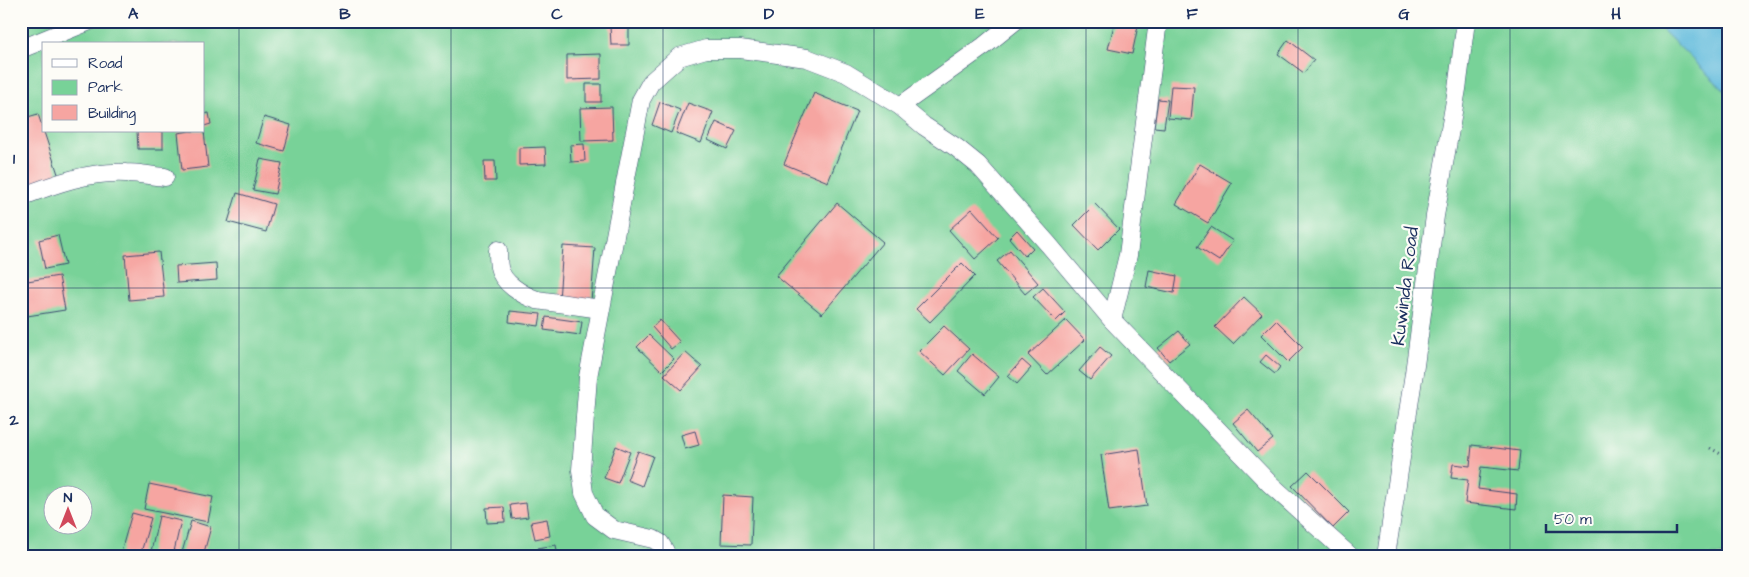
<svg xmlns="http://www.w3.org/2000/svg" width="1749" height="577" font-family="'Architects Daughter',sans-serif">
  <rect width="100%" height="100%" fill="#fdfcf7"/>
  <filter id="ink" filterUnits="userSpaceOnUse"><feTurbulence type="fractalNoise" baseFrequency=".02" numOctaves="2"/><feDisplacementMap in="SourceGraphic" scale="10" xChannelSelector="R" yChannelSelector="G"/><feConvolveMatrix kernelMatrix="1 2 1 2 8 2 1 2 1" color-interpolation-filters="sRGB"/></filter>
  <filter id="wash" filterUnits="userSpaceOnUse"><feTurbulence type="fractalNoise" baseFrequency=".0096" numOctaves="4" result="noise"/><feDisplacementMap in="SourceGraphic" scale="20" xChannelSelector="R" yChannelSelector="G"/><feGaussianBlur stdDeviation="1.12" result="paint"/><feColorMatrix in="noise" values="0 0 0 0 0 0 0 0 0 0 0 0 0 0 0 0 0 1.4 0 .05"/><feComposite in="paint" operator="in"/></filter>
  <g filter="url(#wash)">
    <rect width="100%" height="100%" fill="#f1ebd5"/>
    <path fill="#78d298" stroke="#4a807b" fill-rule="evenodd" d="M21,21H1728V556H21ZM44,44H204V131H44ZM52,494H82V524H52Z"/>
    <path fill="#5ebadc" stroke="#3c749d" d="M1653,21H1728V94Z"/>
    <g id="blocks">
      <path fill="#f6a5a1" d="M1115,21L1138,26L1132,54L1108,49Z
        M629,25V45H611L610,26Z
        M1288,40L1314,60L1304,73L1278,54Z
        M601,54V79L567,80V55Z
        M586,84H601V102H586Z
        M1171,86L1194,87L1191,120L1168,118Z
        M814,93L857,111L828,182L784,164Z
        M1158,99L1168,100L1164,128L1154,127Z
        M660,102L680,110L671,133L652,125Z
        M688,103L713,112L701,143L676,133Z
        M612,107L613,140L581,141L580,108Z
        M209,113L211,124L204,126V114Z
        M38,114L59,177L23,188L21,119Z
        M264,117L291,125L284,151L256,143Z
        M716,122L736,131L727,149L708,140Z
        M137,131H163V149H138Z
        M189,131H204L208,167L182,170L178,133Z
        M584,144L585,161L571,162L570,145Z
        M545,147L546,164L519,165V148Z
        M260,159L282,163L275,194L253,190Z
        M484,161H495L496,181H485Z
        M1200,164L1232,183L1208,223L1176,204Z
        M237,193L274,204L266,232L228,222Z
        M837,203L883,242L822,314L776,276Z
        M1095,204L1119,229L1098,250L1074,225Z
        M972,209L998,238L975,259L949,230Z
        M1211,227L1233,241L1219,261L1197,247Z
        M1017,230L1033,248L1025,256L1009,238Z
        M58,235L65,265L45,269L39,240Z
        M563,246L595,248L591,302L559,300Z
        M1010,250L1038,283L1025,294L997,261Z
        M159,252L164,297L129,300L125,255Z
        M216,263L217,280L177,283L176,266Z
        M962,263L975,276L930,322L916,309Z
        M1149,270L1177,276L1174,293L1146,287Z
        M59,276L65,310L21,317V282Z
        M1043,288L1065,312L1056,321L1033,297Z
        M1244,297L1262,314L1233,344L1215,327Z
        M510,311L541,314L539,326L509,322Z
        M546,317L582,322L580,335L544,330Z
        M660,320L680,342L671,349L652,327Z
        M1066,320L1085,340L1047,375L1028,355Z
        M1276,320L1303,347L1288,362L1261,335Z
        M944,326L969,349L945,375L919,351Z
        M1179,331L1190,344L1169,361L1158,348Z
        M649,335L674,359L662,371L637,347Z
        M1100,347L1111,356L1090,380L1079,371Z
        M685,352L702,367L681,390L664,375Z
        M972,354L999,377L985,394L958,371Z
        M1266,355L1280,367L1275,374L1260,362Z
        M1022,360L1031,368L1017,384L1008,376Z
        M1248,410L1273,439L1257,452L1233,423Z
        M695,431L699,445L685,449L681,435Z
        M1472,445L1520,451L1518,471L1481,467L1478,489L1517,494L1516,509L1465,503L1468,480L1451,478L1453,464L1470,466Z
        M616,446L630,452L618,483L604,478Z
        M1139,449L1147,506L1109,511L1101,455Z
        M638,451L653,456L642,486L627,480Z
        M1308,471L1349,512L1333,528L1292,486Z
        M149,484L213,497L208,522L144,509Z
        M723,495L753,497L751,545L721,544Z
        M526,503L528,517L512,519L510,505Z
        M504,507L505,522L487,523L486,508Z
        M132,513L151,518L140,556L120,555Z
        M159,516L181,521L173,556H150Z
        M547,519L550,536L535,539L531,522Z
        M191,521L211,527L203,556H181Z
        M556,545L558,556H540L538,548Z"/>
    </g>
  </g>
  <g filter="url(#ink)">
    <use href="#blocks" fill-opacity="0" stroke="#3b4b70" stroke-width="1"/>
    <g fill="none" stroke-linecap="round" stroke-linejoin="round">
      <g stroke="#3b4b70" stroke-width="19">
        <path id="minor" d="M21,49L90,21
          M900,106L984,46L1015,21
          M21,197C54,184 90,171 126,173C139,173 152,176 165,177
          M498,250C498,256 498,261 499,267C502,283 522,295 537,300L601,309
          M1112,320L1128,255L1158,21
          M665,556V551L660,543L653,539L614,530L595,516L584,493L581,470L588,377L641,100L651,82L679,57L706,49H740L807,58L846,73L900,106L924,126L957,148L978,165L1049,245L1112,320L1269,483L1350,556
          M1386,556L1414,373L1435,216L1457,89L1466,21"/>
      </g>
      <path stroke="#3b4b70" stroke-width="3" stroke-dasharray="1 4" stroke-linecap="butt" d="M1710,448L1728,458"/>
      <use href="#minor" stroke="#fff" stroke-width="18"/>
    </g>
  </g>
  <path fill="none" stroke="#1b2f5e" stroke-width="1" stroke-opacity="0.55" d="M239,21V556M451,21V556M663,21V556M874,21V556M1086,21V556M1298,21V556M1510,21V556M21,288H1728"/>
  <g text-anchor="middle" stroke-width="4.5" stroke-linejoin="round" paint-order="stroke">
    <g font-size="19" fill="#1b2f5e" stroke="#fdfcf7">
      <text transform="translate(1404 286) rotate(-83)" y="7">Kuwinda Road</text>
    </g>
  </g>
  <rect width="1749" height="577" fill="none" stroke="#fdfcf7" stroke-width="55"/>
  <rect x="42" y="42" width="162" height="90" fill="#fdfcf7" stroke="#a3aaba"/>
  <rect x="52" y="59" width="25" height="8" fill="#ffffff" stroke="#a3aaba"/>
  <text x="88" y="68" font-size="15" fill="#1b2f5e">Road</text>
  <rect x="52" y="80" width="25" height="15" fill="#78d298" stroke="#a3aaba"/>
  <text x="88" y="92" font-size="15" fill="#1b2f5e">Park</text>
  <rect x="52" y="105" width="25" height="15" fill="#f6a5a1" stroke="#a3aaba"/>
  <text x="88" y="118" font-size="15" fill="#1b2f5e">Building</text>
  <g transform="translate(68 510)"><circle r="24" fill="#fdfcf7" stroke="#a3aaba"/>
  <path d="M0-4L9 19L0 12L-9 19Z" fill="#d1495b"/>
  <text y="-8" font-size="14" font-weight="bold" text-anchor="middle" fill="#1b2f5e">N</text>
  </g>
  <path d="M1546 524v8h131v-8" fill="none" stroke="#1b2f5e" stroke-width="2.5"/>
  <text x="1554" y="524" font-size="15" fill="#1b2f5e" stroke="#fdfcf7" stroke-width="4" paint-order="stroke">50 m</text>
  <rect x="28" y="28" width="1694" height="522" fill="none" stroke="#1b2f5e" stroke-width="2"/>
  <g font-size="16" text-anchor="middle" font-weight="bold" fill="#1b2f5e">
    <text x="133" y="19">A</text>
    <text x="345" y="19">B</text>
    <text x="557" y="19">C</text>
    <text x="769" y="19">D</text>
    <text x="980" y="19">E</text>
    <text x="1192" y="19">F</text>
    <text x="1404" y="19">G</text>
    <text x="1616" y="19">H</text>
    <text x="14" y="164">1</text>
    <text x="14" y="425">2</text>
  </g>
</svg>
